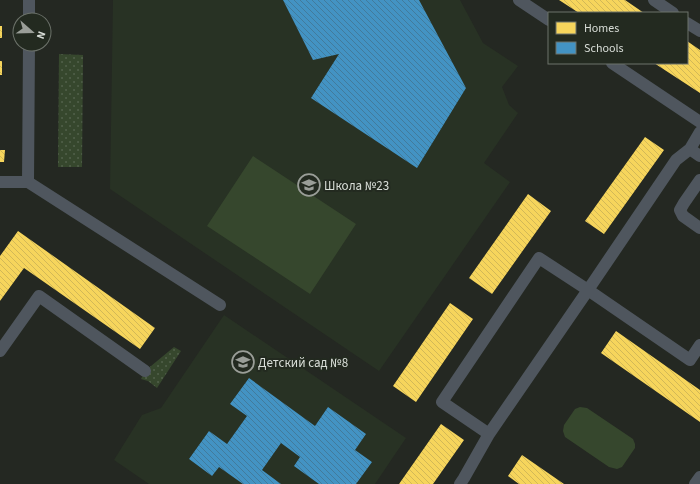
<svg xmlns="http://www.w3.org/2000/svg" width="700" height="484" font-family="'Source Sans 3',sans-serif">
  <defs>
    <pattern id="green-dots" width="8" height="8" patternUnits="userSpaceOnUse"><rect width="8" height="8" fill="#36472d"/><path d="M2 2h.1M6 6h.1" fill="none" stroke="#52614b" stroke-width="1.8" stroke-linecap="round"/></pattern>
    <pattern id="homes-back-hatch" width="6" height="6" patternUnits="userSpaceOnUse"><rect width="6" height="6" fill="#f6d55c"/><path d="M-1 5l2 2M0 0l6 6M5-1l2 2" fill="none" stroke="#d2b857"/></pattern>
    <pattern id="schools-back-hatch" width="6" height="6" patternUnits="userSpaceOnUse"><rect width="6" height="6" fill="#4393c3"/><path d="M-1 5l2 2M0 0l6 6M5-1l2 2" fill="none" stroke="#427b9c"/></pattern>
  </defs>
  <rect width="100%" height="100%" fill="#242822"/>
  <path fill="#283224" d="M113,0H460L483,43L518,66L502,87L509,105L518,113L484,163L510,182L379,371L110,189Z
    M224,315L406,438L375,484H149L114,460L142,415L161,408Z"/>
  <path fill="url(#green-dots)" d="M59,54L83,55L82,167H58Z
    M174,347L181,351L157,388L148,381L141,379L145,371Z"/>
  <path fill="#36472d" d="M253,156L356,224L310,294L207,226Z
    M580,407L587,408L633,439L635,444V448L622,467L617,469L609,467L565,437L563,431L564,425L575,409Z"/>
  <path fill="url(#homes-back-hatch)" d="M559,0H625L644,13H579Z
    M0,26H2V38H0Z
    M687,41L700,50V93L654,63H687Z
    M0,61H2V75H0Z
    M645,137L664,150L604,234L585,221Z
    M0,150H5L4,162H0Z
    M528,194L551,211L492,294L469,278Z
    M18,231L155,328L140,349L24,268L0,301V256Z
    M450,303L473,319L416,402L393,386Z
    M616,331L700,390V422L601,353Z
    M441,424L464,440L433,484H399Z
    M522,455L564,484H519L508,476Z"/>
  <path fill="url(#schools-back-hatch)" d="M283,0H419L466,88L417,168L311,98L339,54L313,60Z
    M249,378L315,426L328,407L366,434L355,450L372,462L356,484H319L294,466L300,457L281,443L262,470L281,484H243L219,467L212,476L189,459L209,431L227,444L247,416L230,404Z"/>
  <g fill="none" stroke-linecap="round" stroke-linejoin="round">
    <path stroke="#4f565e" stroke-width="12" d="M519,0L549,20
      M654,0L673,13
      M29,20V0
      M687,23L700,31
      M612,63L700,122
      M700,132L690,149L676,160L588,290L690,360L700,345
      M690,149L700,156
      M700,180L684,203L680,210L683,216L700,228
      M0,182H28L29,44
      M28,182L220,305
      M0,351L39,296L145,371
      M460,484L464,478L489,434L588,290L539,258L442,402L489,434
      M695,484L700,477"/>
  </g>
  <defs>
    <g id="school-ring" transform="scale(1.15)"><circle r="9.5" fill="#232a20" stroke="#9a9e98" stroke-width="1.5"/><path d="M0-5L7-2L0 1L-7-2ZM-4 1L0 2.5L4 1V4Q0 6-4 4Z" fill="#9a9e98"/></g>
  </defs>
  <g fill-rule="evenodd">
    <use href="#school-ring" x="309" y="185"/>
    <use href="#school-ring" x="243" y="362"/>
  </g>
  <g text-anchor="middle" stroke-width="4" stroke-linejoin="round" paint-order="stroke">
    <g font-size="13" fill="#d9ded8" stroke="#232a20" text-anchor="start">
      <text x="324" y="190">Школа №23</text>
      <text x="258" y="367">Детский сад №8</text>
    </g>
  </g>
  <rect x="548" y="12" width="140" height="52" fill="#232a20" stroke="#6c726a"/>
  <rect x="556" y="22" width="20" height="12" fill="#f6d55c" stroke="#6c726a"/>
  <text x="584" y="32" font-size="12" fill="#d9ded8">Homes</text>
  <rect x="556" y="42" width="20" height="12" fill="#4393c3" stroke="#6c726a"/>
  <text x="584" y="52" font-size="12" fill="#d9ded8">Schools</text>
  <g transform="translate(32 32) rotate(110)"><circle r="19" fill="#232a20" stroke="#6c726a"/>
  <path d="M0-3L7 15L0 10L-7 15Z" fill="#9a9e98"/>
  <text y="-6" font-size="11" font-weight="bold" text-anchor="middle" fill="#d9ded8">N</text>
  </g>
</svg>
